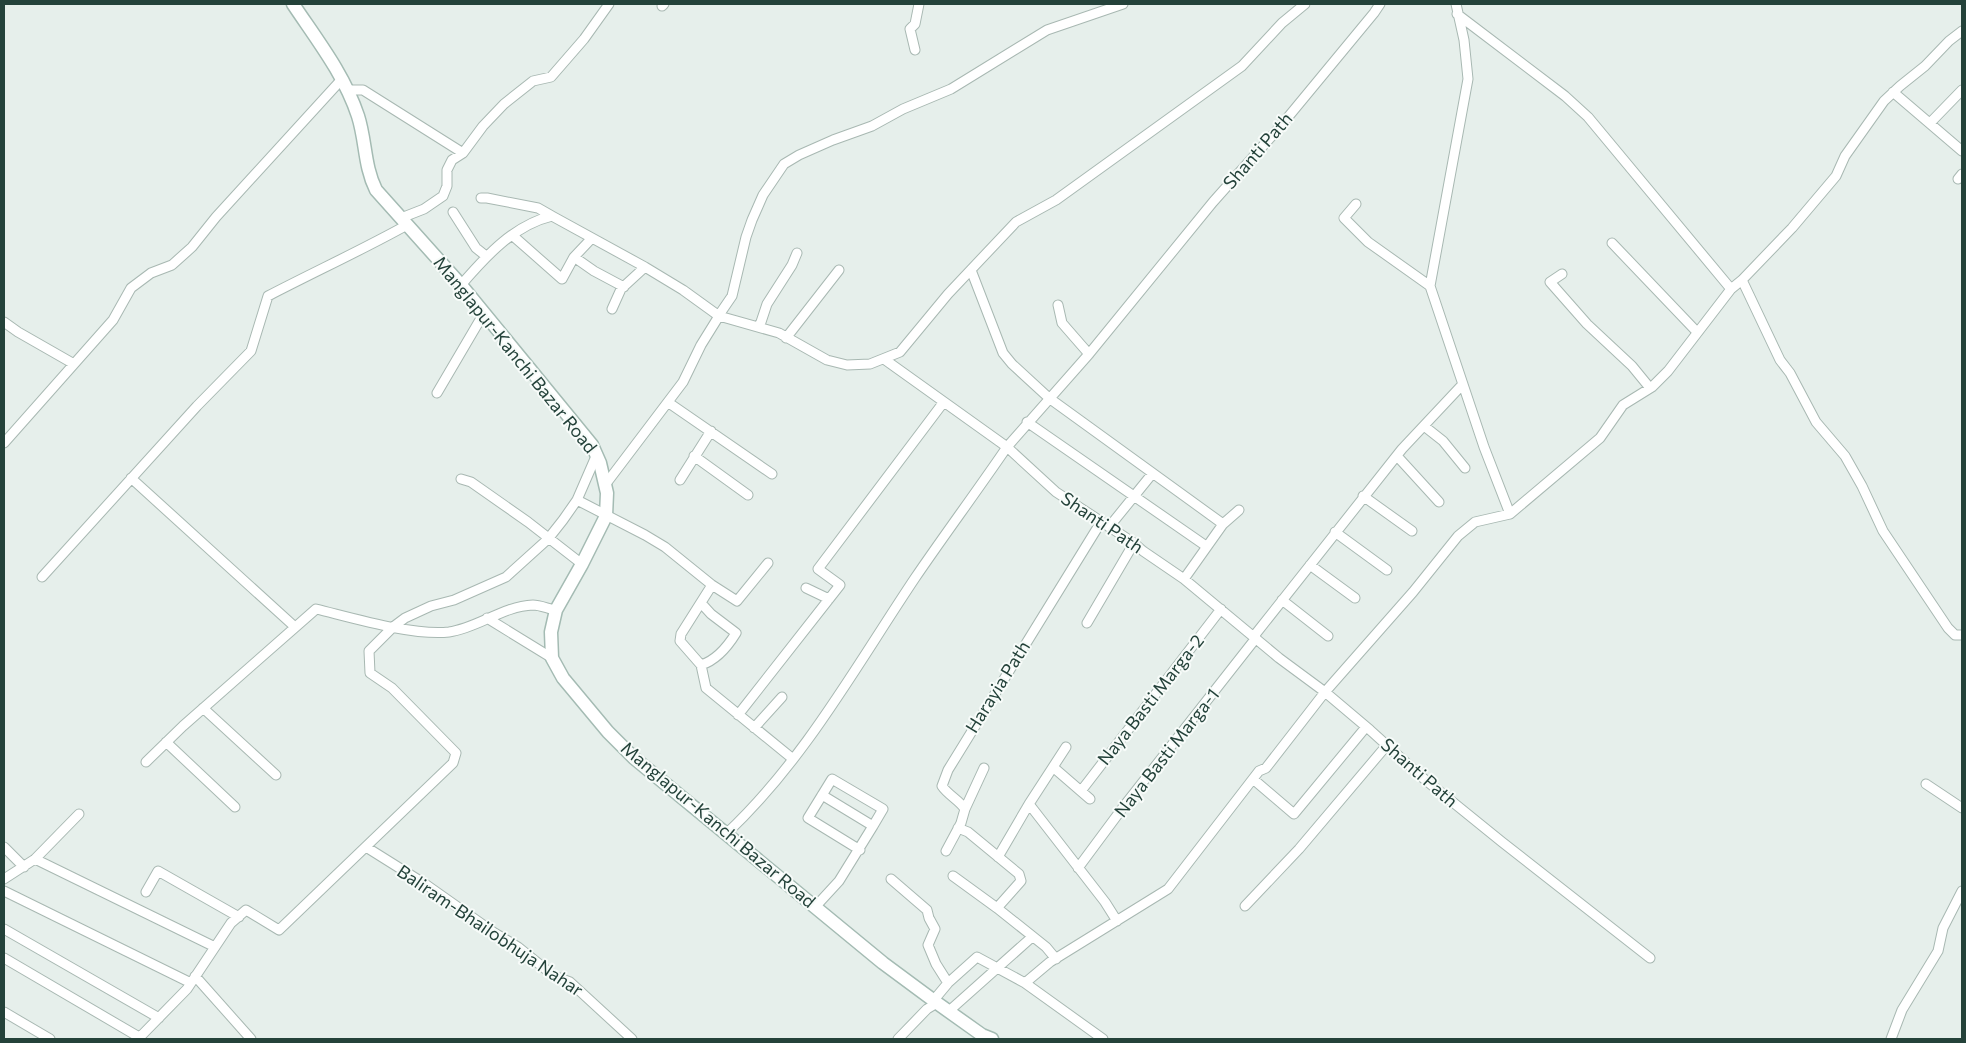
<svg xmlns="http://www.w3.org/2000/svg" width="1966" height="1043" font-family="Commissioner,sans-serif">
  <rect width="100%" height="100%" fill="#e6efeb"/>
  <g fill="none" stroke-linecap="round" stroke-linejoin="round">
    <g stroke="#a8b8b2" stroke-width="11">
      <path id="street" d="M1380,4L1374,13L1279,128L1213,202L1089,354L1007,447L1056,492L1134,543L1143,551L1184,579L1279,658L1325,692L1370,730L1423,778L1502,842L1650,958
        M1456,4L1464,40L1468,79L1430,286L1484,447L1510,514
        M662,6L664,4
        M1457,14L1565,96L1588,117L1731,289
        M915,50L910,29L915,24L919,4
        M347,90H363L463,153
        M1893,92L1962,151
        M1930,123L1962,90
        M1958,179L1962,174
        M481,198H487L538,208L552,216
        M1356,204L1344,218L1368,242L1430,286
        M453,212L476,248L486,256
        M401,218L424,209L443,196L447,186V170L452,160L463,153L483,126L504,104L533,81L551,77L584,39L609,4
        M512,235L562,279L574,257L592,238
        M1612,243L1697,332
        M574,257L594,271L624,287
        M971,270L1003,353L1012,364L1049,398L1223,524
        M1562,274L1550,282L1587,324L1632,366L1650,388
        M1742,280L1780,360L1790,373L1816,422L1845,456L1862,486L1883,531L1948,628L1955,635H1962
        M461,285C486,256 514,225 552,216L645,267L683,290L719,316L779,333L827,360L847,365L870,364L900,352L948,294L1016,222L1056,200L1242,66L1282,23L1305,4
        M1058,305L1062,323L1089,354
        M612,309L621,289L645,267
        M719,315L732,296L746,237L752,220L763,195L784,164L799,155L833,140L872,126L903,109L951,89L1047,30L1123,4
        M4,322L18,332L74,364
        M758,327L761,322L767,304L792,265L797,253
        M786,338L839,270
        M437,393L484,313
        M669,403L772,474
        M1027,422L1206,546
        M1424,426L1443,441L1465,468
        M4,443L113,320L131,288L151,273L172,265L192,247L216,217L342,79
        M694,456L748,495
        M1397,456L1439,502
        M131,478L295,627
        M461,479L471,482L528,522L582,564
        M680,480L711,431
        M605,485L683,382L701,345L719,316
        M1363,496L1412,531
        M577,500L645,535L665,547L712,585L737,601L768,563
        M1109,527L1152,474
        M1335,532L1387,570
        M1310,565L1355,598
        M42,577L197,406L251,351L268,296C314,272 362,250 407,225
        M1184,579L1223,524L1239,510
        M806,588L829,599
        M1282,600L1328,636
        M701,603L711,614L736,633C728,646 717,660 701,665L680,641L681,634L712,585
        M487,618L552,658
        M1087,623L1134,543
        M1254,636L1402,449L1463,384
        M701,665L706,688L793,759
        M203,708L276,775
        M738,715L840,585L818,569L943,403
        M754,728L782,697
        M166,742L235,807
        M146,762L183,726L316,609C353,618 413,636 449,632C478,628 503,606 533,605C540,605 549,609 556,610
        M1053,767L1090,799
        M1253,779L1294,814L1366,727
        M1926,784L1962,808
        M1081,791L1221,609
        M822,795L873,826L883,809L832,779L808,818L860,850
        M1029,804L1105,902L1117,921
        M965,809L984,768
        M958,828L968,832L1019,874L1021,881L997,908L1046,947L1056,959
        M726,834C804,761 856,666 915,578C945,534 977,491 1007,447L884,359
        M4,847L24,867
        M366,847L425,884L493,932L518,947L554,976L570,982L632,1039
        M946,851L961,823L965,809C959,800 948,795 942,786L948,770L1101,522
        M998,857L1029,804L1066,747
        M35,859L215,947
        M1078,868L1124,806L1256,638
        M953,876L997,908
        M4,879L35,859L79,814
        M891,879L927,910L929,918L935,929L928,945L936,964L948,983
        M4,891L191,983
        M146,892L158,871L239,917
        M816,906L839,881L873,826
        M1245,906L1299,849L1387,745
        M4,929L159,1018
        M4,958L139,1037
        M195,976L251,1039
        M1025,983L1050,962L1168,889L1259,771L1266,768L1325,692L1413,592L1458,536L1475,522L1510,514L1600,438L1623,405L1652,387L1668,371L1731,289L1742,280L1792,228L1836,176L1845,156L1884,101L1900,86L1925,66L1949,41L1962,31
        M933,1001L948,983L977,957L1025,983L1103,1039
        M949,1011L1032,937
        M4,1012L50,1039
        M138,1039L187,989L231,923L246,910L279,930L453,763L456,753L392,688L370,673L369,651L393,627L405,618L431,606L454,600L506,577L548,539L563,520L577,500L597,454
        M898,1039L927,1009L937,1003
        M1891,1039L1902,1010L1938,951L1943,928L1962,891"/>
    </g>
    <g stroke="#a4bbb3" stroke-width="15">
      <path id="secondary" d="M293,4C317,40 344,74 358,116C366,141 364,166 376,190L461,285L583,434L592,445L600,463L607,493L606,516L582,564L556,610L551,632L552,658L563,678L608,732L634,758L883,963L937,1003L982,1035L992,1039"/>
    </g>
    <use href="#street" stroke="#fff" stroke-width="9"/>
    <use href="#secondary" stroke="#fff" stroke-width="12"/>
  </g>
  <g text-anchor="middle" stroke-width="4" stroke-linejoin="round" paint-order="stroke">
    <g font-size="18" fill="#24423a" stroke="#f7fbf9">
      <text transform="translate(1258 151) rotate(-49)" y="6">Shanti Path</text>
      <text transform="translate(515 355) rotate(51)" y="6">Manglapur-Kanchi Bazar Road</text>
      <text transform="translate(1102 523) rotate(34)" y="6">Shanti Path</text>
      <text transform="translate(998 687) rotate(-58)" y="6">Harayia Path</text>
      <text transform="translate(1151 700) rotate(-52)" y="6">Naya Basti Marga-2</text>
      <text transform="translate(1167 753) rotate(-52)" y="6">Naya Basti Marga-1</text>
      <text transform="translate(1419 773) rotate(41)" y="6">Shanti Path</text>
      <text transform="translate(718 825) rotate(40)" y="6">Manglapur-Kanchi Bazar Road</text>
      <text transform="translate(490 931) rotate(34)" y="6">Baliram-Bhailobhuja Nahar</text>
    </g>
  </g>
  <rect width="1966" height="1043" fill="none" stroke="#24423a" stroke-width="10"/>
</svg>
